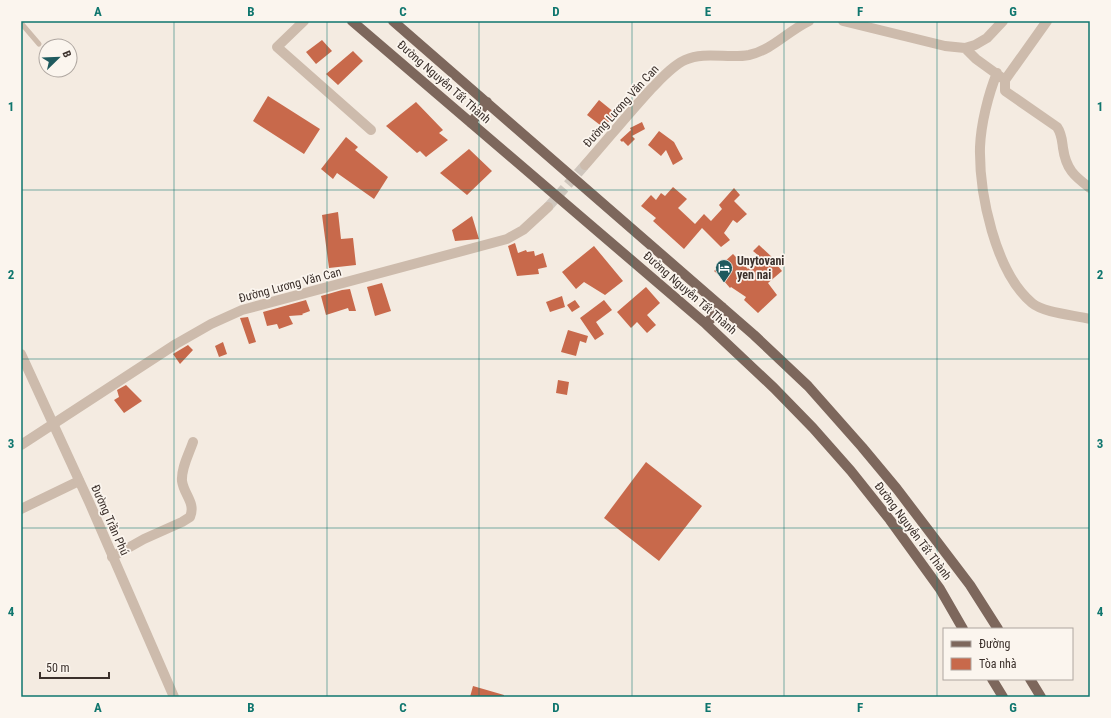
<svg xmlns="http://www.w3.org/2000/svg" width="1111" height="718" font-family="'Roboto Condensed',sans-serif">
  <rect width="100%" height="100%" fill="#f4ebe1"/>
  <path fill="#c8694b" d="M322,40L332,51L316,64L306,52Z
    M353,51L363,61L338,85L326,74Z
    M268,96L320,129L304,154L253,121Z
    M599,100L615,113L604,128L587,115Z
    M416,102L443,130L439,133L448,140L426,157L420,151L417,153L386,126Z
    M642,122L645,129L632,136L635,139L628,146L623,141L622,142L620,140L631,130L630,128Z
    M659,131L674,142L683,159L673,165L666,150L661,156L648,145Z
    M346,137L358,147L355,150L388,177L374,199L337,173L333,179L321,169Z
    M469,149L492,171L467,195L440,173Z
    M673,187L687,199L678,208L695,224L704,214L711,221L722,209L719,205L734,188L740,195L734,201L747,214L737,223L733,220L724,233L730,240L721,247L702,228L684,249L653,221L656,218L641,206L651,195L656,200L661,193L665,196Z
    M338,212L341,239L353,238L356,265L329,268L322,215Z
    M472,216L479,239L455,241L452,230Z
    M515,243L518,253L526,250L527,252L534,251L535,256L543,253L547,267L538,269L539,274L517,276L508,246Z
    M759,245L773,258L772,259L782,271L768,283L777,295L758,313L744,300L746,297L731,287L730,288L724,281L725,280L714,271L733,254L748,269L759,256L753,251Z
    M594,246L623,281L605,295L584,282L576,289L562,272Z
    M382,283L391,311L375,316L367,287Z
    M646,287L660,303L647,315L656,325L647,333L637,322L631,328L617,312Z
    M342,290L350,289L356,311H349L348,308L326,315L321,296Z
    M562,296L565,307L550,312L546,302Z
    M306,300L310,311L302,314L303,315L289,316L293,324L279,329L277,324L267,326L263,312Z
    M575,300L580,307L572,312L567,305Z
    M604,300L612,310L596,322L604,334L595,340L580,318Z
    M248,317L256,342L249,344L240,318Z
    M568,330L588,336L586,343L580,341L576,356L561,352Z
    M223,342L227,354L219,357L215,346Z
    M188,345L193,350L180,364L173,354Z
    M558,380L569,382L567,395L556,393Z
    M126,385L142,401L124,413L114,400L119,397L117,390Z
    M646,462L702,506L659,561L604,518Z
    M473,686L504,695V697H470Z"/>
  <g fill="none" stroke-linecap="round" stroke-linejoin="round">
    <path stroke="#cfc6bd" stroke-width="10" stroke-dasharray="10 5" stroke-linecap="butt" d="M548,207L585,165"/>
    <path stroke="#cdbbac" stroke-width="5" d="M21,23L39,44"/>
    <path stroke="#cdbbac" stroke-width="10" d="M304,21L277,47L371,130
      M843,21L945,46L965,48L975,45L987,38L1003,21
      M965,48L976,59L1005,80V91L1057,127C1062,134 1062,141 1063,148C1066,169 1074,176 1090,188
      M997,73C988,95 981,124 980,147C979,193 995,272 1032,303C1044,313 1074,315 1090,319
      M1005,80L1047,21
      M585,165C607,140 628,114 651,89C661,79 672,66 685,60C705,51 728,59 749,55C772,50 788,31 809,21
      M21,445L176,344L211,324L242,310L507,239L523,230L548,207
      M21,509L79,481
      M112,557L144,539L182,522L190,517C196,503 184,495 182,481C181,468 189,454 193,442"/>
    <path stroke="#cdbbac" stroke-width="10" d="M21,354L90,504L174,697"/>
    <path stroke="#7d675c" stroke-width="10" d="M352,21L706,324L774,388L813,428L851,471L890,520L940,589L963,629
      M393,21L754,335L808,386L862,447L897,489L970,585L998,629
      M471,123L487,102
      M706,324L722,307
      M992,679L1003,697
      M1030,679L1041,697"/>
  </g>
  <path fill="none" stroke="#0f766e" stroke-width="1" stroke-opacity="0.55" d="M174,21V697M327,21V697M479,21V697M632,21V697M784,21V697M937,21V697M21,190H1090M21,359H1090M21,528H1090"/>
  <defs>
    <g id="hotel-pin" transform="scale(0.9)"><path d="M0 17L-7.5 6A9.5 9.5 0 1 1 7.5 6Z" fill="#1f5a5e" stroke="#fbf5ee"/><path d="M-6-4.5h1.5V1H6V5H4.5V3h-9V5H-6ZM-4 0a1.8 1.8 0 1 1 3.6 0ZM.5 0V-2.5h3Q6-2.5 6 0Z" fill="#fff"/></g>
  </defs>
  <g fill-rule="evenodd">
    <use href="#hotel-pin" x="724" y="268"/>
  </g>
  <g text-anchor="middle" stroke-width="3.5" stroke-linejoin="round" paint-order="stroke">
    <g font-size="12" fill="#3b302b" stroke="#fbf5ee">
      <text transform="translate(444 82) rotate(41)" y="4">Đường Nguyễn Tất Thành</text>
      <text transform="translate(621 106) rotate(-48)" y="4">Đường Lương Văn Can</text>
      <text transform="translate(290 285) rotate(-15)" y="4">Đường Lương Văn Can</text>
      <text transform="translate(690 293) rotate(41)" y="4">Đường Nguyễn Tất Thành</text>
      <text transform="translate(110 520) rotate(66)" y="4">Đường Trần Phú</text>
      <text transform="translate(913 531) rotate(53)" y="4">Đường Nguyễn Tất Thành</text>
    </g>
    <g font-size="12" font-weight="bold" fill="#3b302b" stroke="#fbf5ee" text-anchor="start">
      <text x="737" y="265">Unytovani<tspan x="737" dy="14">yen nai</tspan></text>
    </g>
  </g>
  <rect width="1111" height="718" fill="none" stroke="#fbf5ee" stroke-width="44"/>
  <rect x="943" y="628" width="130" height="52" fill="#fbf5ee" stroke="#aea6a0"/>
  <rect x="951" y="641" width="20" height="6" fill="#7d675c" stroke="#aea6a0"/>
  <text x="979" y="648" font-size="12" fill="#3b302b">Đường</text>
  <rect x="951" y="658" width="20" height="12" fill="#c8694b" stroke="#aea6a0"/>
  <text x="979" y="668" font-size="12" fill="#3b302b">Tòa nhà</text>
  <g transform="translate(58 58) rotate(67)"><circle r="19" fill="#fbf5ee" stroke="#aea6a0"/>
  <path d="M0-3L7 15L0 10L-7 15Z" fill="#1f5a5e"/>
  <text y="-6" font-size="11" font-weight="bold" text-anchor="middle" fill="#3b302b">B</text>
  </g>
  <path d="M40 672v6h69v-6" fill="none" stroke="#3b302b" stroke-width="2"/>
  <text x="46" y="672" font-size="12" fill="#3b302b" stroke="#fbf5ee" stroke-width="3" paint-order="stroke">50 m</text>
  <rect x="22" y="22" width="1067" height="674" fill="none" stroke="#0f766e" stroke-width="1.5"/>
  <g font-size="13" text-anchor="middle" font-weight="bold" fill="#0f766e">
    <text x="98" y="16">A</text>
    <text x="251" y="16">B</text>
    <text x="403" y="16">C</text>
    <text x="556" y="16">D</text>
    <text x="708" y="16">E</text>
    <text x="860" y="16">F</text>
    <text x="1013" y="16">G</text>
    <text x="11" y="111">1</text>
    <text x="1100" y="111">1</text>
    <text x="11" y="279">2</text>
    <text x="1100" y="279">2</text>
    <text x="11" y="448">3</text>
    <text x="1100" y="448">3</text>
    <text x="11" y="616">4</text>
    <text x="1100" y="616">4</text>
    <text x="98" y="712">A</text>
    <text x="251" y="712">B</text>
    <text x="403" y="712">C</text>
    <text x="556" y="712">D</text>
    <text x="708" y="712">E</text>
    <text x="860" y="712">F</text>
    <text x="1013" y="712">G</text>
  </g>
</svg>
